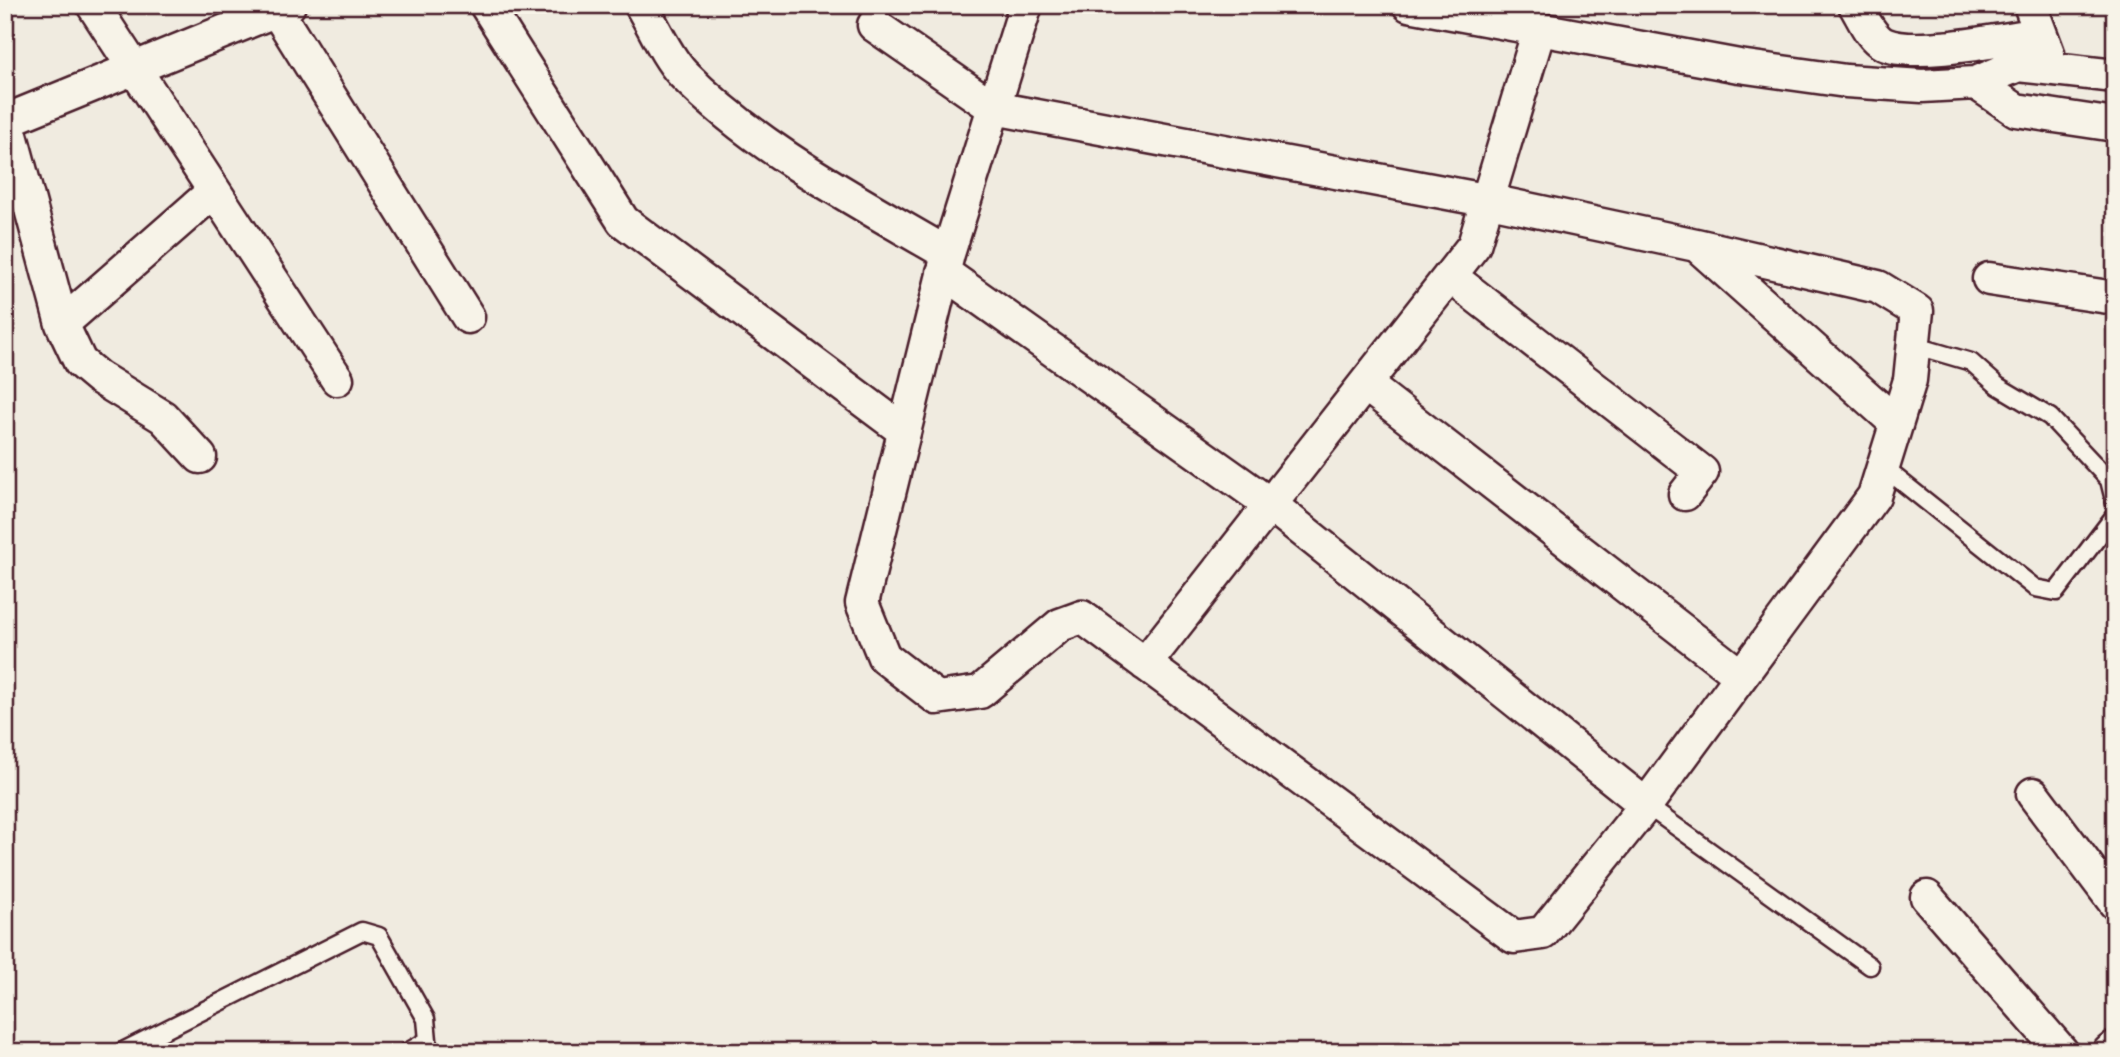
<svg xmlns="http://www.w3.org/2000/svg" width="2120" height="1057" font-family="'Playpen Sans',sans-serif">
  <rect width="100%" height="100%" fill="#f0ebe0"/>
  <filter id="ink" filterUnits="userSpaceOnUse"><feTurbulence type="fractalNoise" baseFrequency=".0143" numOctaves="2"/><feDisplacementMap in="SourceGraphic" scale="14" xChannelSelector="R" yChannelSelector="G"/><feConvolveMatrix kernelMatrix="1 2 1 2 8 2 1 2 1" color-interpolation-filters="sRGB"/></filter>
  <g filter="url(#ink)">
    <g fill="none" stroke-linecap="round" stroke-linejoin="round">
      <g stroke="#4a1f2b" stroke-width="21">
        <path id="service" d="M1913,345L1971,362L1998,386L2050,417L2109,480L2115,504
          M1883,467L2035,588L2056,592L2115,515
          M1646,805L1870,966
          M121,1052L362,931L379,936L426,1019L428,1040L407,1052"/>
      </g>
      <g stroke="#4a1f2b" stroke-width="37">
        <path id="minor" d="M93,5L337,379
          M273,5L468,317
          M486,5L623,221L904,431
          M641,5C654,27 666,56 683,74C758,150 856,200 948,254
          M1409,5L1739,66L1846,81L1922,86L1976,83L2018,65L2115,76
          M1855,5C1863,18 1870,37 1884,44C1914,58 2005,39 2040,34
          M2030,5L2048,53
          M874,25L994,108L1485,200L1696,245L1878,287L1917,311L1910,380L1874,496L1646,805L1543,933L1514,937L1082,617L1060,625L980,692L937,698L884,657L862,603L948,254L1026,5
          M1976,83L2016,110L2115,125
          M7,120L62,324L214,191
          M5,121L289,5
          M1700,248L1896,423
          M943,272L1271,505L1646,805
          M1450,276L1702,472L1685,494
          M1989,279L2115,298
          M62,324L80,362L98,377L163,417L200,457
          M1365,384L1741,676
          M1145,664L1474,245L1539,30
          M2033,794L2115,903
          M1927,897L2062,1052
          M2109,1052L2115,1047"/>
      </g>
      <use href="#service" stroke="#f7f3e8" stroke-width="16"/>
      <use href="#minor" stroke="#f7f3e8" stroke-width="32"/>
    </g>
  </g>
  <rect width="2120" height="1057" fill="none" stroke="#f7f3e8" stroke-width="28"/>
  <rect x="14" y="14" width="2092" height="1029" fill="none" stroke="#4a1f2b" stroke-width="2.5" filter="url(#ink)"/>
</svg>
